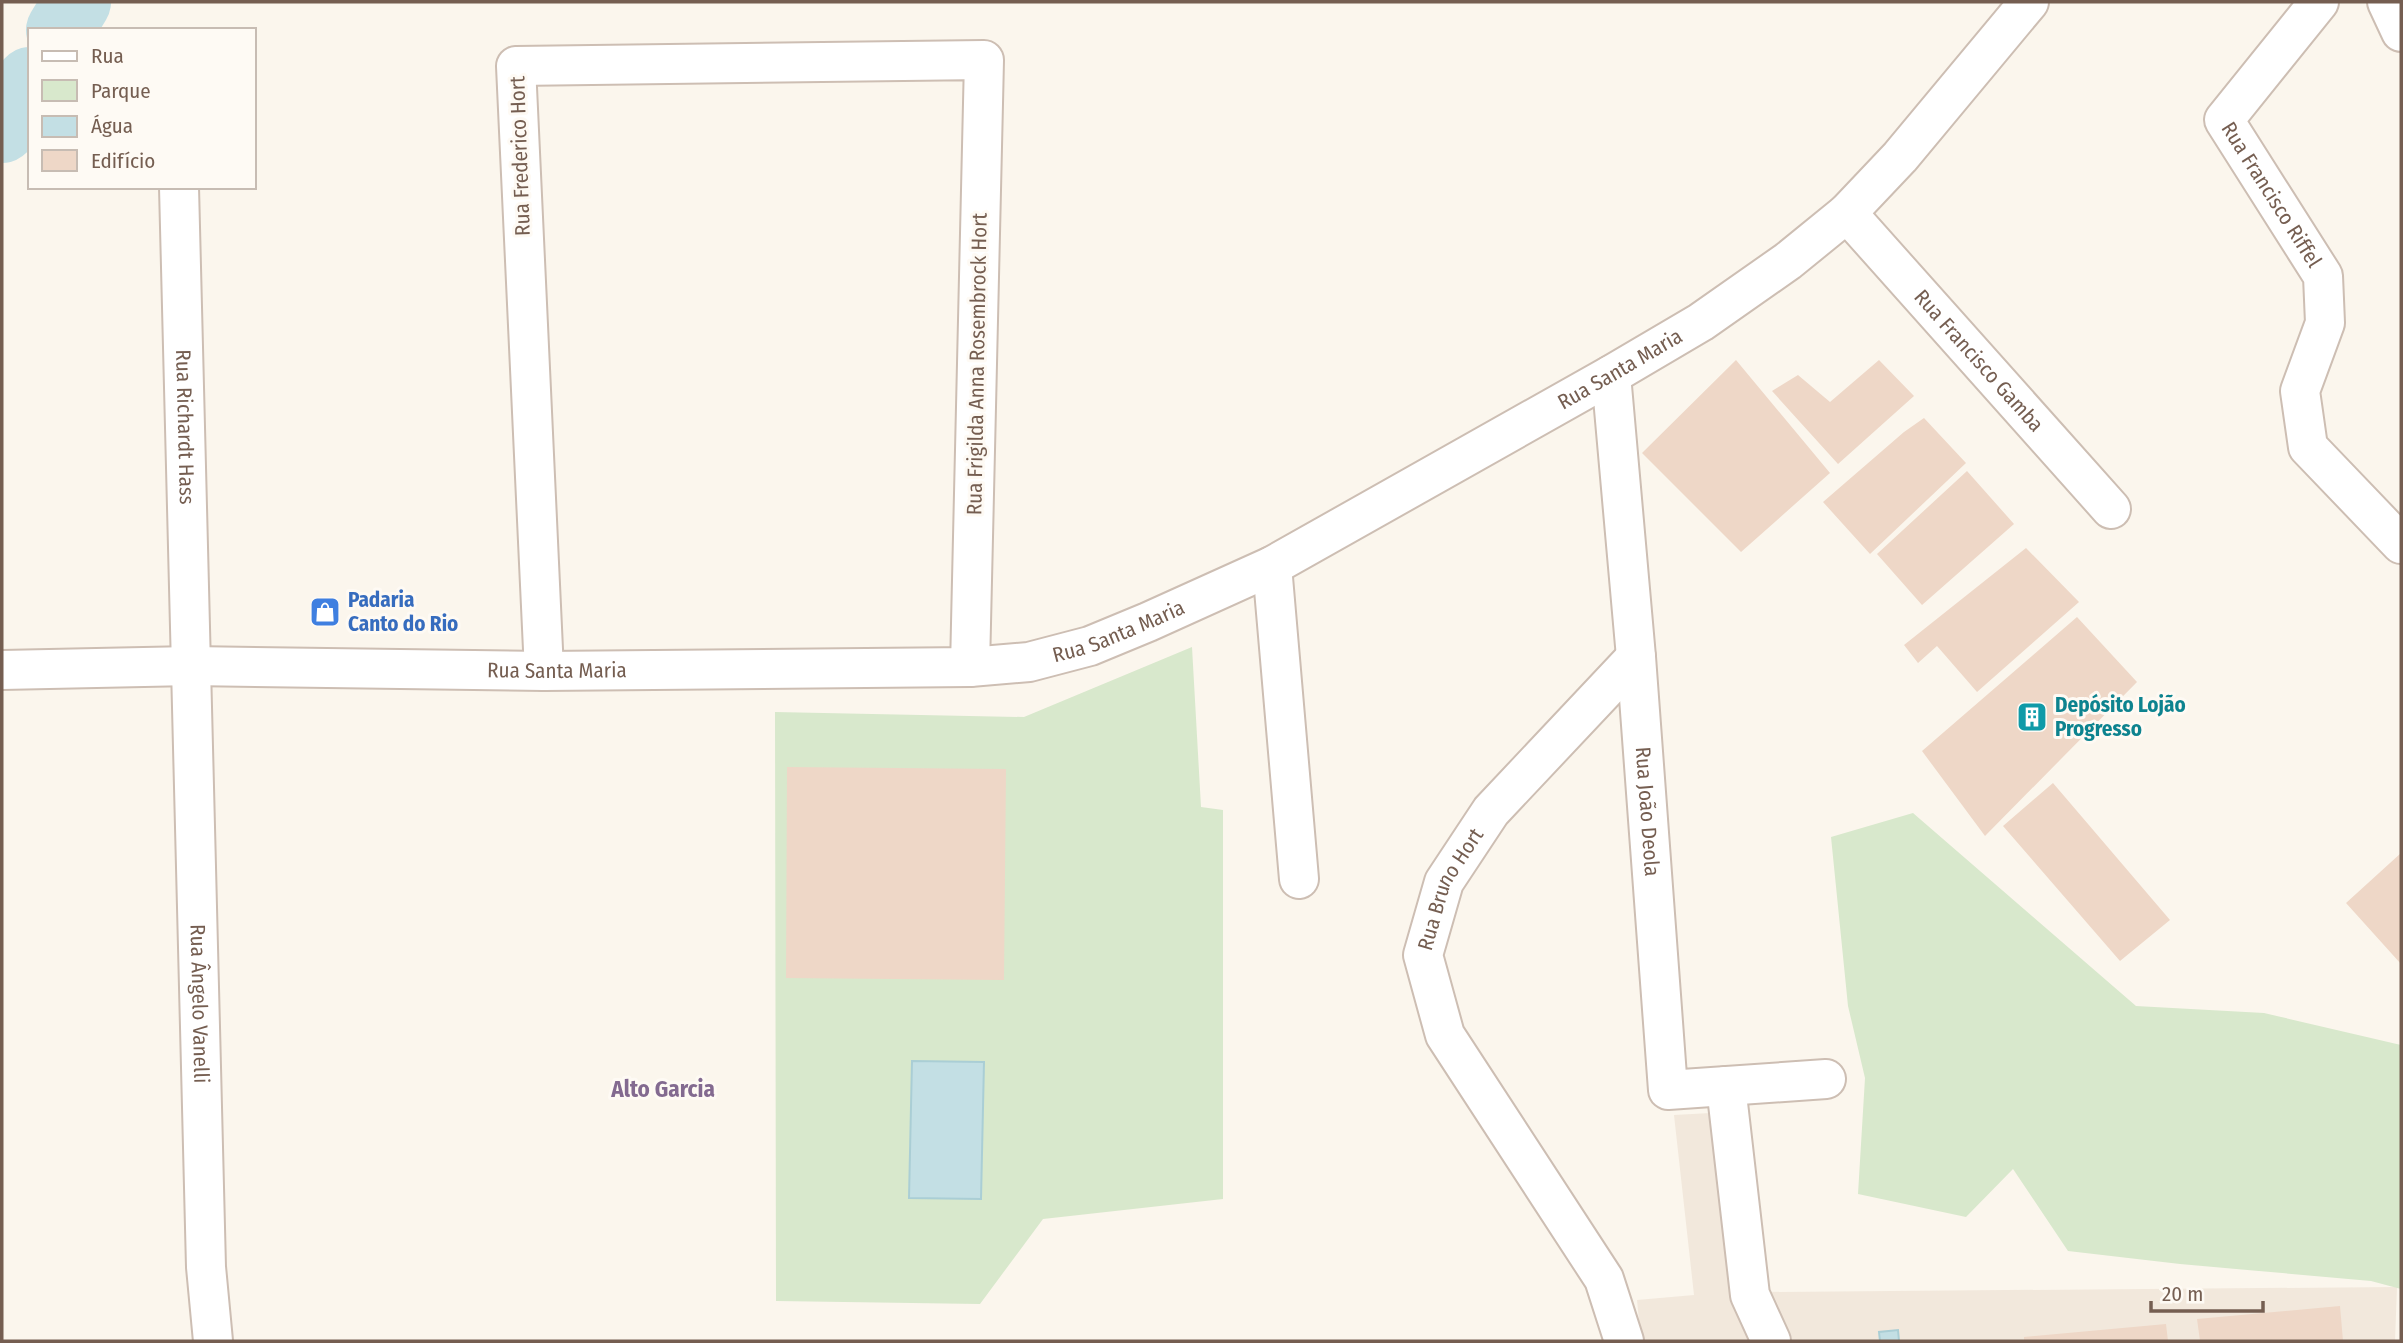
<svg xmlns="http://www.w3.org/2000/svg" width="2403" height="1343" font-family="'Fira Sans Condensed',sans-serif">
  <rect width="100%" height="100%" fill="#fbf6ed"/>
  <path fill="#f2e8dc" d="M1747,1111L1764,1292L2397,1287L2395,1341H1641L1637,1300L1694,1295L1674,1115Z"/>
  <path fill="#d8e8cc" d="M1192,647L1201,807L1223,810V1199L1043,1219L980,1304L776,1301L775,712L1024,717Z
    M1913,813L2136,1006L2264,1013L2401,1045V1289L2371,1281L2180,1264L2068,1251L2013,1169L1966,1217L1858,1194L1865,1078L1848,1006L1831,837Z"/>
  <path fill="#c3dfe4" stroke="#aaced5" stroke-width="2" d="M912,1061L984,1062L981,1199L909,1198Z
    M1898,1330L1899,1341H1880L1879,1332Z"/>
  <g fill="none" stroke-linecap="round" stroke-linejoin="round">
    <path stroke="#c3dfe4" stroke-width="68" d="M60,30L77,2
      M2,129L30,81"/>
  </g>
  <path fill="#eed7c7" d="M1736,360L1830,473L1741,552L1642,453Z
    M1879,360L1914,396L1838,464L1772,391L1798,375L1830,402Z
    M1924,418L1966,463L1870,554L1823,502L1904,432Z
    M1967,471L2014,524L1922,605L1877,554Z
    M2026,548L2079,602L1977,692L1937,646L1918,663L1904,645Z
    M2077,617L2137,682L1985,836L1922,751Z
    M787,767L1006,769L1004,980L786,978Z
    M2053,783L2170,920L2120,961L2003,826Z
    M2401,853V964L2346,903Z
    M2340,1306L2343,1341H2200L2197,1319Z
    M2166,1324L2168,1341H2024V1337Z"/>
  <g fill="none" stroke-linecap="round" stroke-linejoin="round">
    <g stroke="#cdbeb3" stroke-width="42">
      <g id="minor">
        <path id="s1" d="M2319,2L2224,120L2323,276L2325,323L2300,391L2308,447L2401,544"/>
        <path d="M2387,2L2401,32"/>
        <path id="s2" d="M179,187L206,1267L213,1341"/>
        <path id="s3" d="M1847,213L2111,509"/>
        <path id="s4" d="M1611,375L1636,657L1668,1090L1826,1079"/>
        <path d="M1272,566L1299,879"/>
        <path id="s5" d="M2,670L191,666L544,671L970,667L1029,662L1090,646L1148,622L1272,566L1611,375L1701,322L1788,261L1847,213L1900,157L2029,2"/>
        <path d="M544,671L516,66L984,60L970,667"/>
        <path d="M1726,1086L1750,1295L1771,1341"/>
        <path id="s6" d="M1624,1341L1604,1279L1445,1035L1423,955L1444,882L1491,811L1636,657"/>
      </g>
    </g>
    <use href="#minor" stroke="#fff" stroke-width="38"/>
  </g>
  <defs>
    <g id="shop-square" transform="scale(1.575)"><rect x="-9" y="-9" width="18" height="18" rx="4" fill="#3f7fe0" stroke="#fefaf4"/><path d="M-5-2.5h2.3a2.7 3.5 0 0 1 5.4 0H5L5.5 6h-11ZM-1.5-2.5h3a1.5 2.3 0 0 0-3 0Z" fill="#fff"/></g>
    <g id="building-square" transform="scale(1.575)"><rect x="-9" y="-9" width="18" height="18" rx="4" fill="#0f9aa8" stroke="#fefaf4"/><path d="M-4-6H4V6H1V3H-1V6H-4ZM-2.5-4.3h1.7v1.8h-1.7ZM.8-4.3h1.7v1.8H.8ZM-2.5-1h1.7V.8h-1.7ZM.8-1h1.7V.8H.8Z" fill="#fff"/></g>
  </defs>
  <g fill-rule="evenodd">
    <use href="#shop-square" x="325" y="612"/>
    <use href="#building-square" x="2032" y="717"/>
  </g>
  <g text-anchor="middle" stroke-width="6" stroke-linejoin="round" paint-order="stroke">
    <g font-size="21" fill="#755e51" stroke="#fefaf4">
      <text transform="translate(520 156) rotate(-92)" y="7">Rua Frederico Hort</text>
      <text dy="7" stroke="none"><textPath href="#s1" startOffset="240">Rua Francisco Riffel</textPath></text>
      <text dy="7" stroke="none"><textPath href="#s3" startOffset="198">Rua Francisco Gamba</textPath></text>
      <text transform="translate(977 364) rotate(-89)" y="7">Rua Frigilda Anna Rosembrock Hort</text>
      <text dy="7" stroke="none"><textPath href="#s5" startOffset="1689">Rua Santa Maria</textPath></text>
      <text dy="7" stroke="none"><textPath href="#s2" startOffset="240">Rua Richardt Hass</textPath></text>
      <text dy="7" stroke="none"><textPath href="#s5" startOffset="1122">Rua Santa Maria</textPath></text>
      <text dy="7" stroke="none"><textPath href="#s5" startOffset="555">Rua Santa Maria</textPath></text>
      <text dy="7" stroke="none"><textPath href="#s4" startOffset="438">Rua João Deola</textPath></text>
      <text dy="7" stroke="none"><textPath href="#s6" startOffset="511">Rua Bruno Hort</textPath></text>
      <text dy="7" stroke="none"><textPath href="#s2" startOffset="817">Rua Ângelo Vanelli</textPath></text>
    </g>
    <g font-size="21" font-weight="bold" fill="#366cbe" stroke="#fefaf4" text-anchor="start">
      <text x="348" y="607">Padaria<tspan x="348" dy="24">Canto do Rio</tspan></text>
    </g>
    <g font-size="21" font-weight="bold" fill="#0d838f" stroke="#fefaf4" text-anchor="start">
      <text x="2055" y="712">Depósito Lojão<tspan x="2055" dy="24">Progresso</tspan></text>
    </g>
    <g font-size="23" font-weight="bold" fill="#836a90" stroke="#fefaf4">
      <text x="663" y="1097">Alto Garcia</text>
    </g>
  </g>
  <rect width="2403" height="1343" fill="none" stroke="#755e51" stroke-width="7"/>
  <rect x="28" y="28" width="228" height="161" fill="#fefaf4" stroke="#c7bcb3" stroke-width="2"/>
  <rect x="42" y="51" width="35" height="10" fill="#ffffff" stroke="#c7bcb3" stroke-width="2"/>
  <text x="91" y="63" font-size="21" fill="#755e51">Rua</text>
  <rect x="42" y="80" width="35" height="21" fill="#d8e8cc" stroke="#c7bcb3" stroke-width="2"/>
  <text x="91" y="98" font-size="21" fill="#755e51">Parque</text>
  <rect x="42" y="116" width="35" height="21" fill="#c3dfe4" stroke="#c7bcb3" stroke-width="2"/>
  <text x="91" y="133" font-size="21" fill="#755e51">Água</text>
  <rect x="42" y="150" width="35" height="21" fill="#eed7c7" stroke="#c7bcb3" stroke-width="2"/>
  <text x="91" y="168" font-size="21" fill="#755e51">Edifício</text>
  <path d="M2151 1301v10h112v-10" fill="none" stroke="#755e51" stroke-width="3.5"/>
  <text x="2162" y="1301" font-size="21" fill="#755e51" stroke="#fefaf4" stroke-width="5" paint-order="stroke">20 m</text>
</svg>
